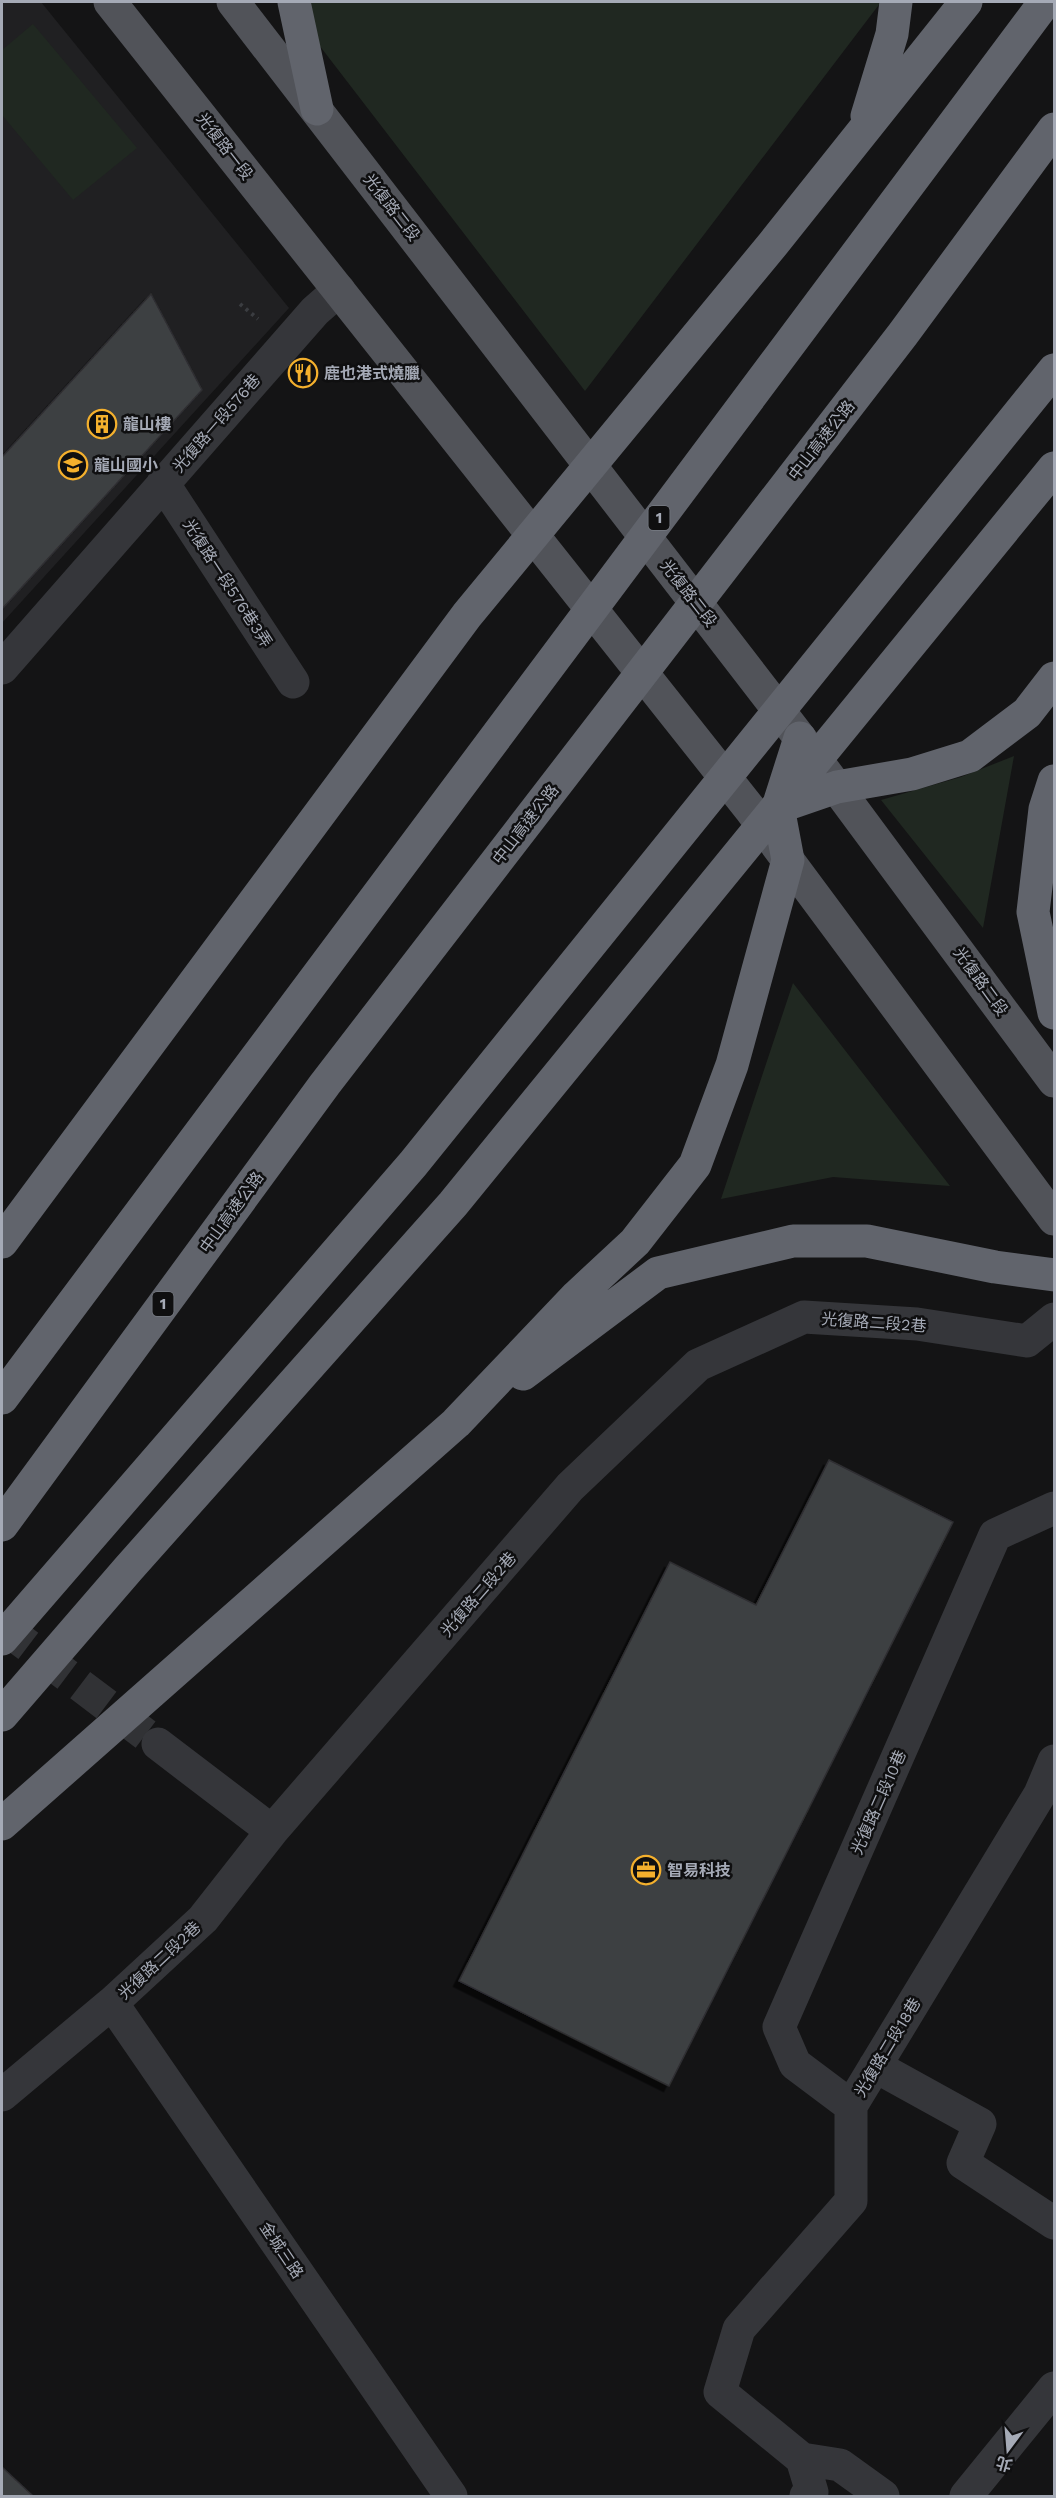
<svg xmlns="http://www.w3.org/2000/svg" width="1056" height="2498" font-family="'Work Sans','Noto Sans TC',sans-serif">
  <defs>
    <filter id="shadow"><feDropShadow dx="-5.5" dy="5.5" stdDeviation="0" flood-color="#0009"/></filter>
  </defs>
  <rect width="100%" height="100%" fill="#141415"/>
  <path fill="#202022" d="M2,2H41L289,308L2,623Z"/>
  <path fill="#202821" d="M286,2H881L585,391Z
    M33,24L137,148L73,200L2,115V50Z
    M1014,756L983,928L881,800L961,777Z
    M793,983L950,1186L833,1177L721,1199Z"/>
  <path fill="#3e3f42" stroke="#2e2e31" stroke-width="1.5" filter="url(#shadow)" d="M151,294L202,390L2,609V457Z
    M829,1460L953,1522L669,2086L459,1981L670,1562L756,1605Z
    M2,2467L33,2496H2Z"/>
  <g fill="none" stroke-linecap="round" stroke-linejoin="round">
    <path stroke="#313235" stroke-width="33" stroke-dasharray="33 16" stroke-linecap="butt" d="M2,1626L158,1744"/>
    <path stroke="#3b3d41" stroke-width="4" stroke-dasharray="3 4.5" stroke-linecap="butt" d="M240,304L258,319"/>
    <path stroke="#35363a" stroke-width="33" d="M163,483L293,682
      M2,668L315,311L339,290
      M158,1744L272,1831
      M112,2003L451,2496
      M875,2066L980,2124L963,2163L1054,2223
      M2,2095L112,2003L203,1919L272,1831L570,1487L698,1365L804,1317L917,1324L1027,1341L1054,1319
      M851,2106L795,2064L779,2027L995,1535L1054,1508
      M802,2459L840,2465L883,2496
      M806,2496L812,2492L802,2459L720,2392L739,2329L851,2201V2106L1040,1794L1054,1761
      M966,2496L1054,2388"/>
    <path stroke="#515359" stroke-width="33" d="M110,2L750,809L1054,1219
      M233,2L800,738L1054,1081"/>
    <path stroke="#61646c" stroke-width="33" d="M294,2L317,109
      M867,116L892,34L896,2
      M1054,781L1045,809L1033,912L1054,1013
      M776,808L837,787L912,774L970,756L1027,713L1054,678
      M2,1242L467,615L773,244L966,2
      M523,1374L658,1273L793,1241H867L995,1267L1054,1275
      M2,1398L1045,2
      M2,1525L325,1084L903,334L1054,129
      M2,1639L413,1164L1054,370
      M2,1715L129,1568L453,1204L1054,468
      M2,1824L456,1423L577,1296L635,1242L695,1165L732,1065L788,860L778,807L800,738"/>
  </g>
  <defs>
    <g id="restaurant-ring" transform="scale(1.5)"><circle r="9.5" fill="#0f0f10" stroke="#f4b02d" stroke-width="1.5"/><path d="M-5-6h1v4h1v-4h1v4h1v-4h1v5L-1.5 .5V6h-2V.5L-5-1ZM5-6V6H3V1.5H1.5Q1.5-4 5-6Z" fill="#f4b02d"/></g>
    <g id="building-ring" transform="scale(1.5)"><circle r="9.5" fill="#0f0f10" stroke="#f4b02d" stroke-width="1.5"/><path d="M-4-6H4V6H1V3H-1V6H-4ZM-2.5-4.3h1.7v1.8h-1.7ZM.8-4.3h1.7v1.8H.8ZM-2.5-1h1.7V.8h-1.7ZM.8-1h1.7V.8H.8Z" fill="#f4b02d"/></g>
    <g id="school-ring" transform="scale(1.5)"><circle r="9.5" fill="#0f0f10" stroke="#f4b02d" stroke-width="1.5"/><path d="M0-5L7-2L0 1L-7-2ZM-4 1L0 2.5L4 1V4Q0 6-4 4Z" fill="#f4b02d"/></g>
    <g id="office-ring" transform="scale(1.5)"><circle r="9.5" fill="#0f0f10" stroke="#f4b02d" stroke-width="1.5"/><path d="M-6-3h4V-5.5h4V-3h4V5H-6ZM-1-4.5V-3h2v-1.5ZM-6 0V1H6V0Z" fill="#f4b02d"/></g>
  </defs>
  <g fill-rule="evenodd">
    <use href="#restaurant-ring" x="303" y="373"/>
    <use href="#building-ring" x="102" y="424"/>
    <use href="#school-ring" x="73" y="465"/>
    <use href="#office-ring" x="646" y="1870"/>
  </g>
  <g text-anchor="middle" stroke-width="5" stroke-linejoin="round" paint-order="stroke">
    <g fill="#0f0f10" stroke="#787c84" stroke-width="1.5">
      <rect x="648.5" y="506" width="21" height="24" rx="4.5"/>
      <rect x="152.5" y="1292" width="21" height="24" rx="4.5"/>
    </g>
    <g font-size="15" font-weight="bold" fill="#a5aab6">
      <text x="659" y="523">1</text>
      <text x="163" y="1309">1</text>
    </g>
    <g font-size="16" fill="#a5aab6" stroke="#0f0f10">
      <text transform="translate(225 146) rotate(52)" y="6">光復路一段</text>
      <text transform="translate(392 207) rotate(52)" y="6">光復路二段</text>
      <text transform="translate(216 423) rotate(-49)" y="6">光復路一段576巷</text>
      <text transform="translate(821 440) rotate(-52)" y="6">中山高速公路</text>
      <text transform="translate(228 583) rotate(57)" y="6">光復路一段576巷3弄</text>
      <text transform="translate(689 593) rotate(52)" y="6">光復路二段</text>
      <text transform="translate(525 824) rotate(-52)" y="6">中山高速公路</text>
      <text transform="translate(981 981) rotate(54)" y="6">光復路二段</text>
      <text transform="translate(231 1212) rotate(-54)" y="6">中山高速公路</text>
      <text transform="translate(874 1322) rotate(4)" y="6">光復路二段2巷</text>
      <text transform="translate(478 1594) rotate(-49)" y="6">光復路二段2巷</text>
      <text transform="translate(878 1802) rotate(-66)" y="6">光復路二段10巷</text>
      <text transform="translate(159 1960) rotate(-43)" y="6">光復路二段2巷</text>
      <text transform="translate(887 2047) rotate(-59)" y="6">光復路二段18巷</text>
      <text transform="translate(282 2250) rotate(56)" y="6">金城三路</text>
    </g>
    <g font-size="16" font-weight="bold" fill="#a5aab6" stroke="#0f0f10" text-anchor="start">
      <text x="324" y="379">鹿也港式燒臘</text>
      <text x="123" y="430">龍山樓</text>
      <text x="94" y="471">龍山國小</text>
      <text x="667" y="1876">智易科技</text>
    </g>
  </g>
  <rect width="1056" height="2498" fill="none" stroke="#a5aab6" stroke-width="6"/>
  <g transform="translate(1008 2450) rotate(196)" stroke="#0f0f10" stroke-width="4.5" paint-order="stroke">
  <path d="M0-4.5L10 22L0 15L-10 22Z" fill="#a5aab6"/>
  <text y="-9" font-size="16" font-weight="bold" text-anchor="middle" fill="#a5aab6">北</text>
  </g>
</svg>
